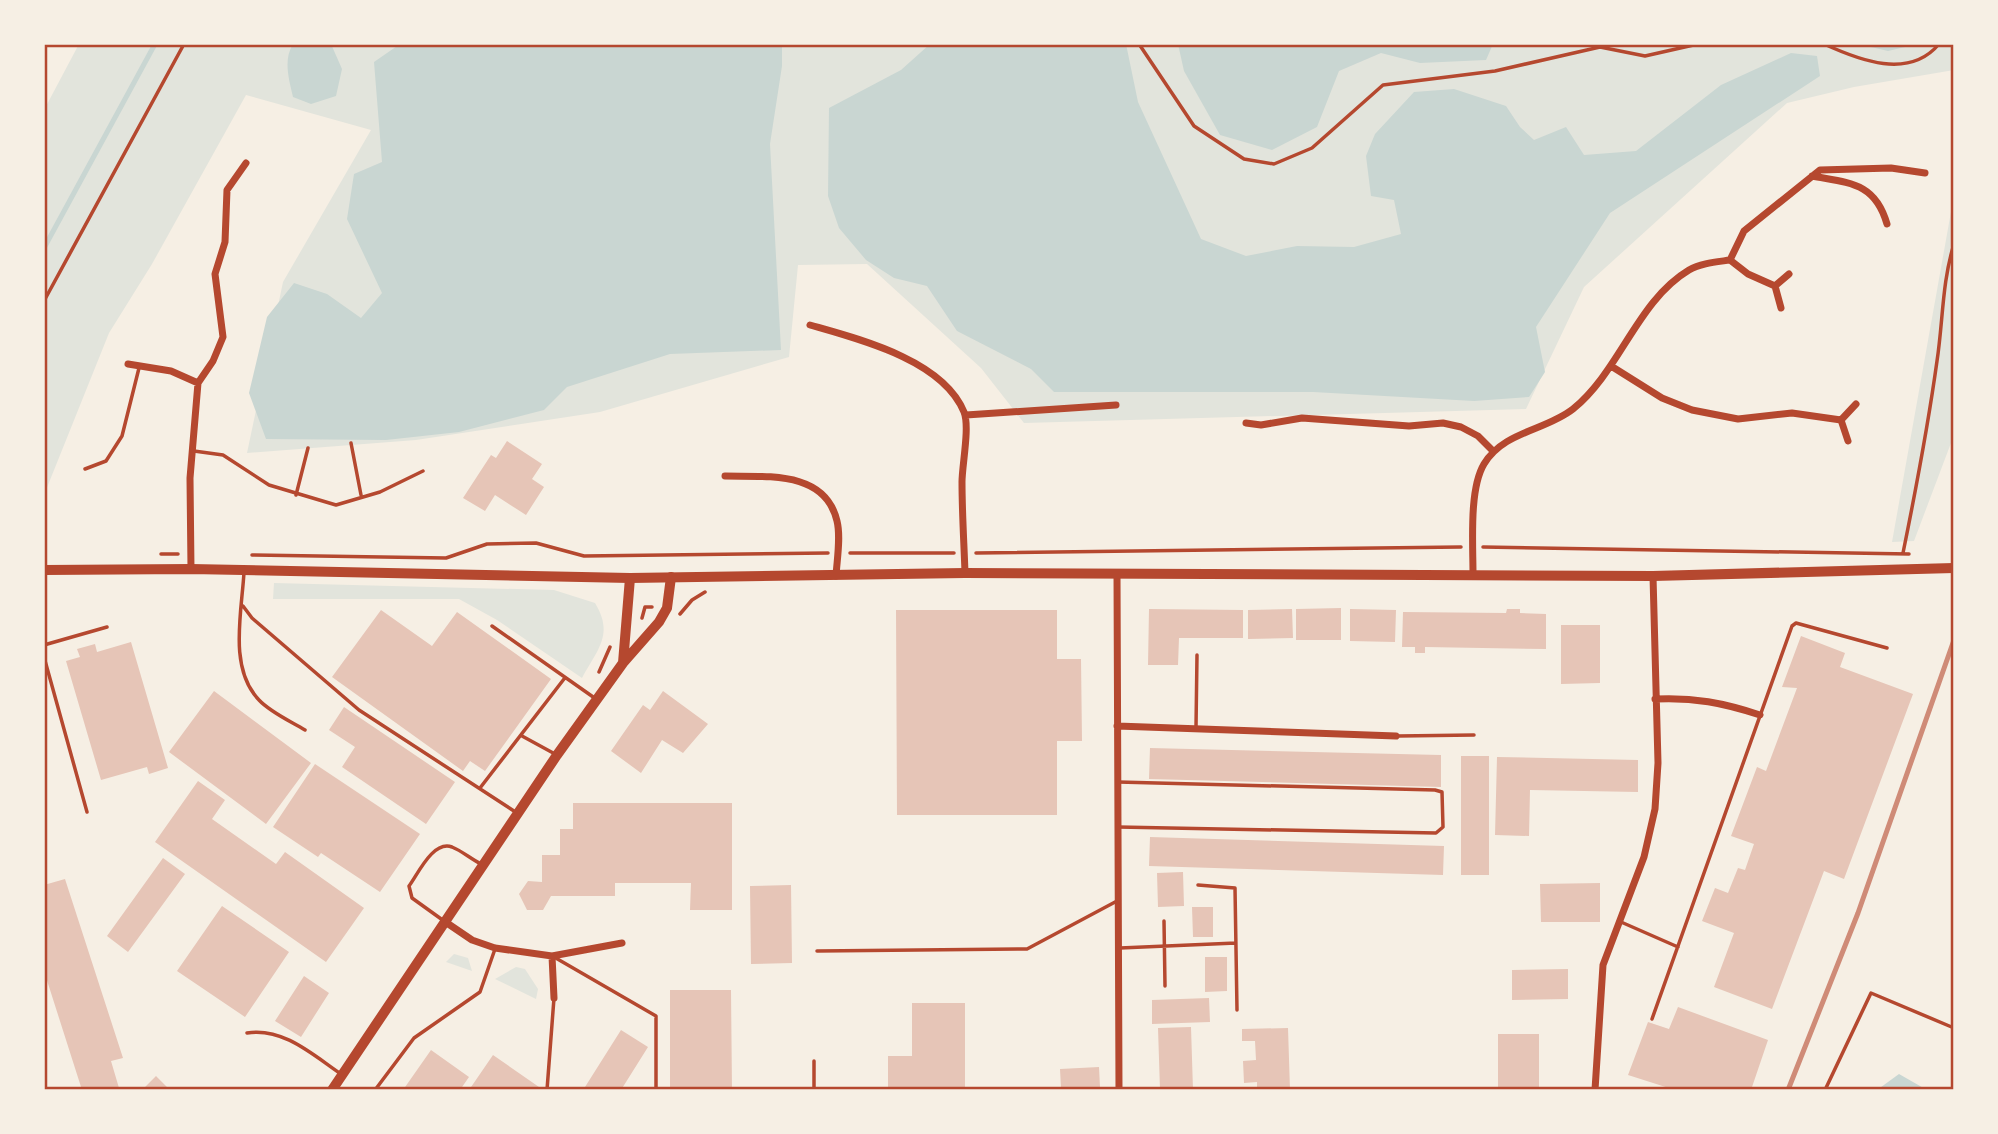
<svg xmlns="http://www.w3.org/2000/svg" width="1998" height="1134" font-family="Raleway,sans-serif">
  <rect width="100%" height="100%" fill="#f6efe4"/>
  <path fill="#e2e4dc" d="M79,44H1954V70L1854,87L1787,103L1584,287L1526,409L1024,423L981,368L867,264L798,265L789,357L600,412L416,440L247,453L283,282L371,130L246,95L152,264L109,333L44,495V110Z
    M1954,195V435L1914,541L1892,542Z
    M274,583L554,590L595,603C614,634 598,649 582,678L497,620L459,599H273Z
    M454,954L468,958L472,971L446,962Z
    M516,967L525,969L538,989L536,999L495,979Z"/>
  <path fill="#c9d6d2" d="M293,44H331L342,69L336,96L311,104L293,97C289,79 283,60 293,44Z
    M400,44H782V66L770,144L781,350L670,354L567,387L544,410L459,432L386,440L266,439L249,393L267,317L294,283L327,294L361,318L382,293L347,219L354,174L382,162L374,62Z
    M930,44H1126L1138,102L1201,239L1246,256L1297,246L1354,247L1401,234L1394,200L1371,196L1366,156L1375,134L1414,92L1454,89L1506,106L1520,127L1534,140L1566,127L1584,155L1636,151L1721,85L1791,53L1817,56L1820,76L1610,213L1536,327L1545,372L1529,397L1474,401L1313,392H1054L1031,369L957,331L927,286L894,278L866,260L839,228L828,196L829,108L901,70Z
    M1178,44H1493L1486,60L1420,63L1381,53L1339,71L1317,127L1272,150L1220,135L1184,71Z
    M1858,44H1918L1888,51Z
    M1899,1074L1927,1090H1877Z"/>
  <g fill="none" stroke-linecap="round" stroke-linejoin="round">
    <path stroke="#c9d6d2" stroke-width="5" d="M44,248L155,44"/>
  </g>
  <path fill="#e6c5b7" d="M507,441L542,464L532,479L544,487L526,515L495,495L485,511L463,498L491,455L496,458Z
    M1341,608V640H1296V609Z
    M1149,609L1243,610V638H1179L1178,665H1148Z
    M1292,609L1293,638L1248,639V610Z
    M1350,609L1396,610L1395,642L1350,641Z
    M1507,609H1520V613L1546,614V649L1425,647V653H1415V647H1402L1403,612L1506,613Z
    M381,610L432,646L457,612L551,679L485,771L470,761L463,771L332,677Z
    M896,610H1057V659H1081L1082,741H1057V815H897Z
    M1561,625H1600V683L1561,684Z
    M1801,636L1845,653L1840,667L1913,694L1844,879L1824,871L1772,1009L1714,987L1734,933L1702,921L1715,888L1728,893L1738,868L1745,870L1754,844L1731,836L1757,767L1766,771L1797,688L1782,687Z
    M131,642L168,768L149,774L147,767L101,780L66,661L80,657L77,649L95,644L97,652Z
    M214,691L311,763L266,824L169,752Z
    M663,691L708,724L683,753L662,740L641,773L611,751L643,705L650,710Z
    M344,707L455,782L426,824L342,767L355,747L329,730Z
    M1150,748L1441,755V787L1149,779Z
    M1461,756H1489V875H1461Z
    M1497,757L1638,760V792L1530,790L1529,836L1495,835Z
    M315,764L420,834L380,892L321,853L318,857L273,827Z
    M198,781L225,800L212,819L276,864L285,852L364,908L326,962L155,842Z
    M573,803H732V910H690L691,883H615V896H551L543,910H527L519,894L528,881L542,882V855H560V829H573Z
    M1150,837L1444,846L1443,875L1149,866Z
    M163,858L185,874L128,952L107,936Z
    M1183,872L1184,906L1158,907L1157,873Z
    M65,879L123,1058L111,1061L119,1088L111,1090H82L44,971V885Z
    M1600,883V922H1541L1540,884Z
    M791,885L792,963L751,964L750,886Z
    M222,906L289,952L245,1017L177,971Z
    M1192,907H1213V937H1193Z
    M1205,957H1227V991L1205,992Z
    M1568,969V999L1512,1000V970Z
    M304,976L329,993L301,1037L275,1021Z
    M670,990H731L732,1090H670Z
    M1209,998L1210,1022L1152,1024V1000Z
    M912,1003H965V1090H888V1056H912Z
    M1678,1007L1768,1040L1751,1090H1675L1628,1075L1648,1022L1669,1029Z
    M1191,1027L1193,1090H1160L1158,1028Z
    M1288,1028L1290,1090H1257V1082L1244,1083L1243,1061L1256,1060L1255,1041H1242V1029Z
    M621,1030L648,1047L621,1090H590L585,1087Z
    M1498,1034H1539V1090H1498Z
    M431,1050L469,1077L460,1090H403Z
    M493,1055L539,1087L536,1090H469Z
    M1099,1067L1100,1087L1061,1088L1060,1069Z
    M156,1076L170,1090H142Z"/>
  <g fill="none" stroke-linecap="round" stroke-linejoin="round">
    <path stroke="#b5482f" stroke-width="3.5" d="M1139,44L1194,126L1244,159L1274,164L1312,148L1383,85L1495,71L1600,47L1645,56L1698,44
      M1824,44C1859,60 1909,80 1939,44
      M44,301L184,44
      M1483,547L1909,554
      M850,553H954
      M976,553L1461,547
      M1903,553C1916,489 1928,426 1937,361C1943,322 1942,282 1954,244
      M161,554H178
      M252,555L446,558L487,544L536,543L584,556L828,553
      M680,614L692,600L705,592
      M642,618L645,607H652
      M599,672L610,647
      M1825,1090L1871,993L1954,1028"/>
    <path stroke="#b5482f" stroke-width="3.5" d="M351,443L361,495
      M194,451L223,455L269,485L336,505L380,492L423,471
      M85,469L106,461L122,436L139,368
      M296,495L308,448
      M244,572C242,611 228,668 259,700C270,712 290,721 305,730
      M243,606L252,618L359,710L517,813
      M492,626L596,699
      M44,645L107,627
      M44,657L87,812
      M1196,727L1197,655
      M522,736L555,754
      M1398,736L1474,735
      M1118,782L1435,790L1442,792L1443,827L1436,833L1118,827
      M480,788L564,679
      M1198,885L1235,888L1237,1010
      M444,921L412,898L409,886C418,874 433,840 452,847C462,851 471,859 481,864
      M1164,921L1165,986
      M1621,922L1678,947
      M1120,948L1236,943
      M817,951L1027,949L1117,901
      M554,957L656,1016V1090
      M1652,1019L1792,626L1796,623L1887,648
      M247,1033C283,1027 313,1055 341,1074
      M814,1061V1090
      M375,1090L414,1038L480,992L495,949
      M547,1090L554,998"/>
    <path stroke="#b5482f" stroke-width="7" d="M1812,176C1849,183 1875,182 1887,224
      M1730,260L1748,274L1775,286
      M1781,308L1775,286L1789,274
      M810,325C859,339 943,360 964,412C970,427 962,465 962,482C962,512 964,543 965,573
      M128,364L171,371L198,383
      M1611,366L1662,398L1692,410L1738,419L1792,413L1841,420
      M966,415L1116,405
      M1246,423L1261,425L1302,418L1409,426L1443,423L1461,427L1478,436L1493,451
      M1848,441L1841,420L1856,404
      M725,476C766,477 825,470 837,521C841,537 837,559 836,576
      M191,569L190,478L198,383L213,361L223,337L215,274L225,242L227,190L246,163
      M1117,574L1119,1090
      M1473,574C1473,543 1469,489 1484,464C1504,431 1545,431 1573,409C1620,371 1637,301 1689,270C1701,263 1716,262 1730,260L1744,231L1820,170L1891,168L1925,173
      M1655,699C1693,697 1724,703 1760,715
      M1117,726L1396,736
      M444,921L472,940L495,948L552,956L622,943
      M552,956L554,998
      M1595,1090L1603,965L1644,857L1655,809L1658,763L1653,576"/>
    <path stroke="#b5482f" stroke-width="10" d="M623,663L630,578
      M332,1090L557,755L623,663L659,622L667,608L671,577"/>
    <path stroke="#b5482f" stroke-width="10" d="M44,570L191,569L630,578L965,573L1653,576L1954,568"/>
    <path stroke="#cf8b77" stroke-width="5" d="M1788,1090L1858,913L1954,640"/>
  </g>
  <rect width="1998" height="1134" fill="none" stroke="#f6efe4" stroke-width="91"/>
  <rect x="46" y="46" width="1906" height="1042" fill="none" stroke="#b5482f" stroke-width="2.5"/>
</svg>
